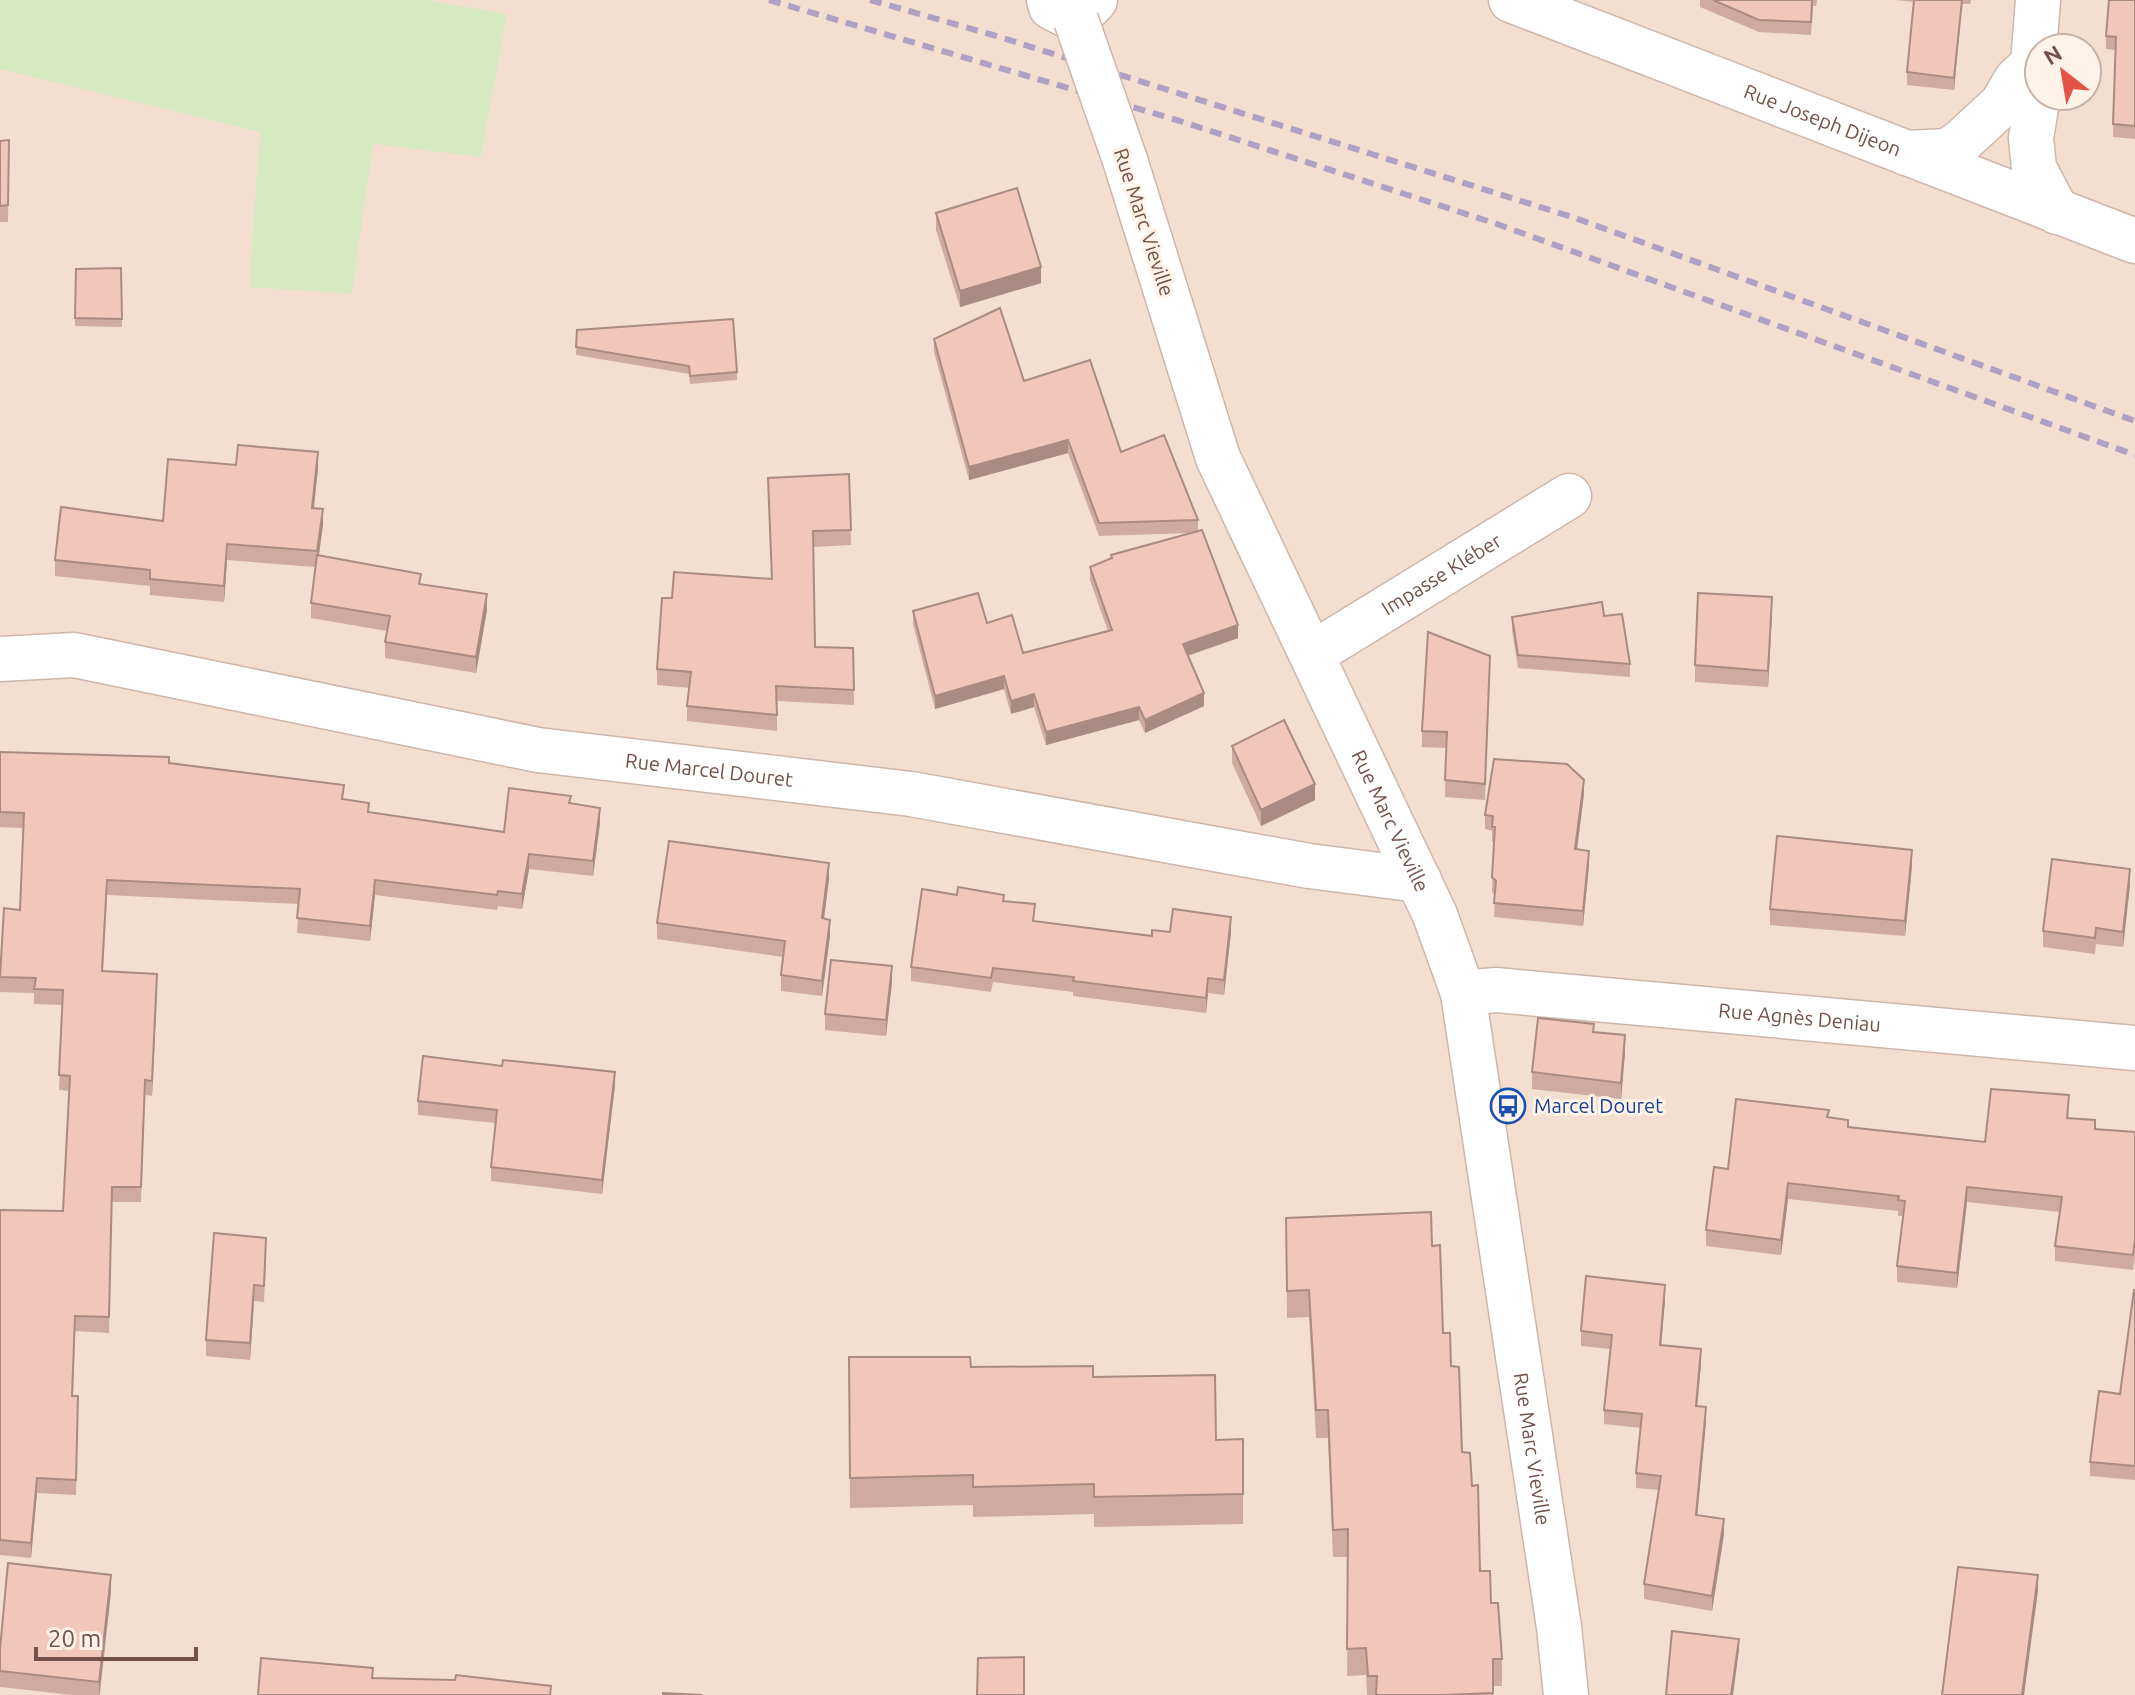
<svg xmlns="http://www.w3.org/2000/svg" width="2135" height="1695" font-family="Ubuntu,sans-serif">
  <rect width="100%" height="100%" fill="#fcede1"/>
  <path fill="#f3ded0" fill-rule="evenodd" d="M0,0H2135V1695H0ZM2039,48H2087V96H2039Z"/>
  <path fill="#d7e9c0" d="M0,0H425L507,14L481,157L373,144L352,294L249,287L260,132L0,69Z"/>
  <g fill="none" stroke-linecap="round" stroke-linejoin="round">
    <g stroke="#cfb6ab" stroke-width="47">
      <g id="minor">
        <path d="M1049,0L1051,7L1076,20L1095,0"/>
        <path id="s1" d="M1511,0L2135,241"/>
        <path d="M2038,0L2033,64L2039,77"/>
        <path d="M2039,90L2031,138L2034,168L2057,212"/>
        <path d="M1906,153L1948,151L1962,141L2002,104L2016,80L2033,64"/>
        <path id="s2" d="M1125,160L1218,458L1435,915L1463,993L1559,1627L1566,1695"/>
        <path id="s3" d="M1312,654L1569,496"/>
        <path id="s4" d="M0,659L74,655L538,750L911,794L1309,866L1419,880"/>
        <path id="s5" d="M1463,993L1496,990L2135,1048"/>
      </g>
    </g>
    <use href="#minor" stroke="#fff" stroke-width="44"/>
    <path stroke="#aea1c4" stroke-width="6" stroke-dasharray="12 8" stroke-linecap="butt" d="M769,0L1180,121L1497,224L2135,455
      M870,0L993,35L1575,218L2135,421"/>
    <g stroke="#cfb6ab" stroke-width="47" stroke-linecap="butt">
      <path id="minor-bridge" d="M1076,20L1125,160"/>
    </g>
    <use href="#minor-bridge" stroke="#fff" stroke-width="44"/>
  </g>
  <path fill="#cfab9f" d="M1700,0H1817L1816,6H1813L1811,35L1759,32L1700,7Z
    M1896,0H1971L1970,4H1962L1954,90L1907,85V72L1914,2Z
    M2135,0V139L2113,137L2116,50L2106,49V36Z
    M9,140L8,222H0V141Z
    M936,213L1041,283L960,307L936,230Z
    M121,268L122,327L75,326L76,269Z
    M577,330L737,372V380L690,384L689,374L576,355Z
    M934,339L1024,381L1121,452L1198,520V531L1238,638L1188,656L1204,706L1145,733L1139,720L1046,745L1034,707L1011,714L1004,689L935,709L913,624V611L987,623L1023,653L1108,631L1090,580V567L1111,559V555L1190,533L1099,536L1068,453L969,480L934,352Z
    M236,465L318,468L314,508L323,525L319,555L421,585L487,610L476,673L385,658V642L387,631L311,618V603L315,567L227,560L224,602L150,595V586L55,576V560L163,521Z
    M849,474L851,545L813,547L815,647L853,648L854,705L777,701V731L687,721V706L690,688L657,685V669L672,598L771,579Z
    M1772,613L1768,687L1695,682V665Z
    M1604,616L1630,664V677L1518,668L1512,630V617Z
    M1490,672L1485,800L1445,797L1446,748L1422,747V731Z
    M1232,746L1315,800L1261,826L1232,763Z
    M0,752L169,763L344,799L369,812L504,832L571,803L600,823L593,876L529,869L522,909L498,906L497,910L375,895L370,941L297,933L299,904L107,895L103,971L157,989L152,1096L145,1095L141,1202H112L109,1333L75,1331L73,1396H78L76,1495L37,1493L31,1558L0,1555V1210L63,1211L69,1091L59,1090L63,1005L34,1004V993L0,992V960L20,910L23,828L0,827Z
    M1584,794L1577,850L1589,865L1583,926L1494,917L1495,895L1492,892L1494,842H1492V831L1485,829V815Z
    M1912,866L1905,936L1770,925V909Z
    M829,879L824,918L830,936L822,996L781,991V975L783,957L657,939V923Z
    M2130,885L2123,947L2096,944L2095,954L2043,947V931Z
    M957,895L1004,901L1035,921L1152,936L1170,932H1231L1224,995L1208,993L1206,1013L1073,996V992L993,982L991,992L911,981V967Z
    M892,982L886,1036L825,1030V1014Z
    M1625,1052L1621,1099L1532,1089V1072Z
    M502,1066L615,1085L602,1194L491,1181V1167L496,1123L418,1115V1101Z
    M2069,1111L2068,1119L2095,1129L2135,1132V1256L2133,1270L2055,1261V1246L2060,1212L1967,1202L1957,1288L1897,1282V1266L1903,1216H1898V1211L1788,1199L1781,1255L1706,1246V1230L1829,1117L1848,1127L1985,1142Z
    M1286,1218L1432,1246L1443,1333L1451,1366L1462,1452L1472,1486L1480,1571L1491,1603L1502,1659V1686H1493V1695H1367L1366,1675L1347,1676L1348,1557H1333L1328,1438H1316L1309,1317L1287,1318Z
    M266,1255L264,1302L254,1301L250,1360L206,1356V1340Z
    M2135,1290V1480L2090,1476V1462L2120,1394Z
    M1665,1300L1661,1345L1701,1364L1697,1406L1706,1422L1697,1515L1724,1534L1712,1611L1644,1599V1584L1659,1490L1636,1488V1473L1641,1428L1604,1424V1410L1611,1349L1581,1346V1331Z
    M849,1357L1093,1377L1216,1440L1243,1439V1524L1094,1527V1514L973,1517V1505L850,1508Z
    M111,1592L100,1695H72L0,1687V1649Z"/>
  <path fill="#a98b82" d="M1962,0L1954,90V78Z
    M1041,267V283L960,307V291Z
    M1068,440V453L969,480V467Z
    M318,452V468L312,524V508Z
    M323,509V525L317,567V551Z
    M227,544V560L224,602V586Z
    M487,594V610L476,673V657Z
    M1772,597V613L1768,687V671Z
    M1238,625V638L1183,657V644Z
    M1004,676V689L935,709V696Z
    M1204,693V706L1145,733V720Z
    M1034,694V707L1011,714V701Z
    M1139,707V720L1046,745V732Z
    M1584,780V794L1575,864V849Z
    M1315,784V800L1261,826V810Z
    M600,808V823L593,876V861Z
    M1912,850V866L1905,936V921Z
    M1589,851V865L1583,926V911Z
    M529,854V869L522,909V894Z
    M829,863V879L822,934V918Z
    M2130,869V885L2123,947V932Z
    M375,880V895L370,941V926Z
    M1231,917V932L1224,995V980Z
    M830,920V936L822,996V981Z
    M892,966V982L886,1036V1020Z
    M157,974V989L152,1096V1081Z
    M1208,978V993L1206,1013V998Z
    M1625,1035V1052L1621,1099V1083Z
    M615,1072V1085L602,1194V1180Z
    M1788,1183V1199L1781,1255V1240Z
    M1967,1187V1202L1957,1288V1273Z
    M254,1285V1301L250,1360V1343Z
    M1665,1285V1300L1660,1359V1345Z
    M1701,1349V1364L1696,1420V1406Z
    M1706,1407V1422L1696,1529V1515Z
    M37,1478V1493L31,1558V1543Z
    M1724,1519V1534L1712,1611V1596Z
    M111,1575V1592L99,1695V1682Z
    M2038,1575V1591L2024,1695H2022Z
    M1739,1639V1650L1733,1695H1731Z"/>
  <path fill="#f1c7b9" stroke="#a98b82" stroke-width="2" d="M1713,0H1812L1811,22L1759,20Z
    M1914,0H1962L1954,78L1907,72Z
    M2109,0H2135V126L2113,124L2116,37L2106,36Z
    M9,140L8,205L0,206V141Z
    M1017,188L1041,267L960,291L936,213Z
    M121,268L122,319L75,318L76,269Z
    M1000,308L1024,381L1090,360L1121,452L1164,435L1198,520L1099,523L1068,440L969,467L934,339Z
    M733,319L737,372L690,376L689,366L576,347L577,330Z
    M238,445L318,452L312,508L323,509L317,551L227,544L224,586L150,579V570L55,560L61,507L163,521L168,459L236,465Z
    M849,474L851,530L813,531L815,647L853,648L854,690L776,686L777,715L687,706L691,672L657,669L662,598H672L674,572L772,579L768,478Z
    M1202,530L1238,625L1183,644L1204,693L1145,720L1139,707L1046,732L1034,694L1011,701L1004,676L935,696L913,611L978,593L987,623L1012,615L1023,653L1112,630L1090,567L1112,558L1111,555Z
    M317,555L421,574L419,584L487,594L476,657L385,642L390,616L311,603Z
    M1698,593L1772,597L1768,671L1695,665Z
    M1602,602L1604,616L1622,614L1630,664L1518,655L1512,617Z
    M1428,632L1490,656L1485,784L1445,780L1447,732L1422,731Z
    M1284,720L1315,784L1261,810L1232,746Z
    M0,752L169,757V763L344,785L342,799L369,803L368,812L504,832L509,788L571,796L569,803L600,808L593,861L529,854L522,894L498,891L497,895L375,880L370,926L297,918L300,889L107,880L102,971L157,974L152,1081L145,1080L141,1187H112L109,1317L75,1316L72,1396H78L76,1480L37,1478L31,1543L0,1540V1210L63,1211L70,1076L59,1075L63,990L34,989L36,978L0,977L4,908L20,910L24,813L0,812Z
    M1494,759L1567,764L1584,780L1575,849L1589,851L1583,911L1494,903L1496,881L1492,877L1495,827H1492L1493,816L1485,815Z
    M1777,836L1912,850L1905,921L1770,909Z
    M669,841L829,863L822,918L830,920L822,981L781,975L785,941L657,923Z
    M2052,859L2130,869L2123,932L2096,928L2095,938L2043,931Z
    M958,887L1004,895L1003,901L1035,904L1033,921L1152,936V930L1170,932L1173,909L1231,917L1224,980L1208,978L1206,998L1073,981L1074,977L993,968L991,978L911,967L922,889L957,895Z
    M831,960L892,966L886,1020L825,1014Z
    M1538,1018L1594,1024L1593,1032L1625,1035L1621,1083L1532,1072Z
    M423,1056L502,1066L503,1060L615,1072L602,1180L491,1167L497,1110L418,1101Z
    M1991,1089L2069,1095L2067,1118L2095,1120V1129L2135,1132V1240L2133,1255L2055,1246L2062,1197L1967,1187L1957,1273L1897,1266L1905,1201L1898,1200L1899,1196L1788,1183L1781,1240L1706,1230L1714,1167L1728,1169L1736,1099L1829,1110L1827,1117L1848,1120V1127L1985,1142Z
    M1431,1212L1432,1246L1440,1245L1443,1333H1450L1451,1366L1459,1367L1462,1452L1470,1453L1472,1486L1478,1485L1480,1571H1490L1491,1603H1498L1502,1659H1493V1693L1444,1695H1376L1377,1676H1368L1366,1648L1347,1649L1348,1529L1333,1530L1328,1410H1316L1309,1290L1287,1291L1286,1218Z
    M214,1233L266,1238L264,1286L254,1285L250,1343L206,1340Z
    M1586,1276L1665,1285L1660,1345L1701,1349L1696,1406L1706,1407L1696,1515L1724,1519L1712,1596L1644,1584L1661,1476L1636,1473L1642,1414L1604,1410L1612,1335L1581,1331Z
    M2134,1290H2135V1466L2090,1462L2099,1391L2120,1394Z
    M849,1357H970L971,1367L1093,1366V1377L1215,1375L1216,1440L1243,1439V1494L1094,1497V1484L973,1487V1475L850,1478Z
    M8,1563L111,1575L99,1682L0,1671V1649Z
    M1958,1567L2038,1575L2022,1695H1942Z
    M1672,1631L1739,1639L1731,1695H1666Z
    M1024,1657V1695H977L978,1658Z
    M261,1658L373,1668L372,1678L455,1680L456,1675L551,1686L550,1695H258Z
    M663,1693L702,1695H663Z"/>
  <defs>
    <g id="bus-ring" transform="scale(1.8)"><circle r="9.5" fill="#fff2e7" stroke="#1a4fb4" stroke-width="1.5"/><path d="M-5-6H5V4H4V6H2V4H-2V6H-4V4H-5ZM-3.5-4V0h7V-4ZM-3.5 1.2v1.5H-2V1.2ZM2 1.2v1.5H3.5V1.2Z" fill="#1a4fb4"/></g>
  </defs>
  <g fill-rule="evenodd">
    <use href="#bus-ring" x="1508" y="1106"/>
  </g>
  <g text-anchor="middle" stroke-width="6" stroke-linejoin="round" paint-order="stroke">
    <g font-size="20" fill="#735148" stroke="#fff2e7">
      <text dy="7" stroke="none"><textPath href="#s1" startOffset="334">Rue Joseph Dijeon</textPath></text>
      <text transform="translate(1144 222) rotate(72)" y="7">Rue Marc Vieville</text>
      <text dy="7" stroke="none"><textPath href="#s3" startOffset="152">Impasse Kléber</textPath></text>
      <text dy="7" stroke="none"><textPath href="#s4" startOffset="720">Rue Marcel Douret</textPath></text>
      <text dy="7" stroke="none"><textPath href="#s2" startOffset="714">Rue Marc Vieville</textPath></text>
      <text dy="7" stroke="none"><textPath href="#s5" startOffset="338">Rue Agnès Deniau</textPath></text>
      <text dy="7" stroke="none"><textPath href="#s2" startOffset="1362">Rue Marc Vieville</textPath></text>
    </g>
    <g font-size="20" fill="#164399" stroke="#fff2e7" text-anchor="start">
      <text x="1534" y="1113">Marcel Douret</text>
    </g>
  </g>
  <g transform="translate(2063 72) rotate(329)"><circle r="38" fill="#fff2e7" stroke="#c7b2a7" stroke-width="2"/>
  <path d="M0-6L14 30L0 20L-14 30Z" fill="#e55247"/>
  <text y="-12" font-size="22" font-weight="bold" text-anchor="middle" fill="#735148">N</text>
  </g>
  <path d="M36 1647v12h160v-12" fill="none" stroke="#735148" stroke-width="4"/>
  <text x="48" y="1647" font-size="24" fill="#735148" stroke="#fff2e7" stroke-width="6" paint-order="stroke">20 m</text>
</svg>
